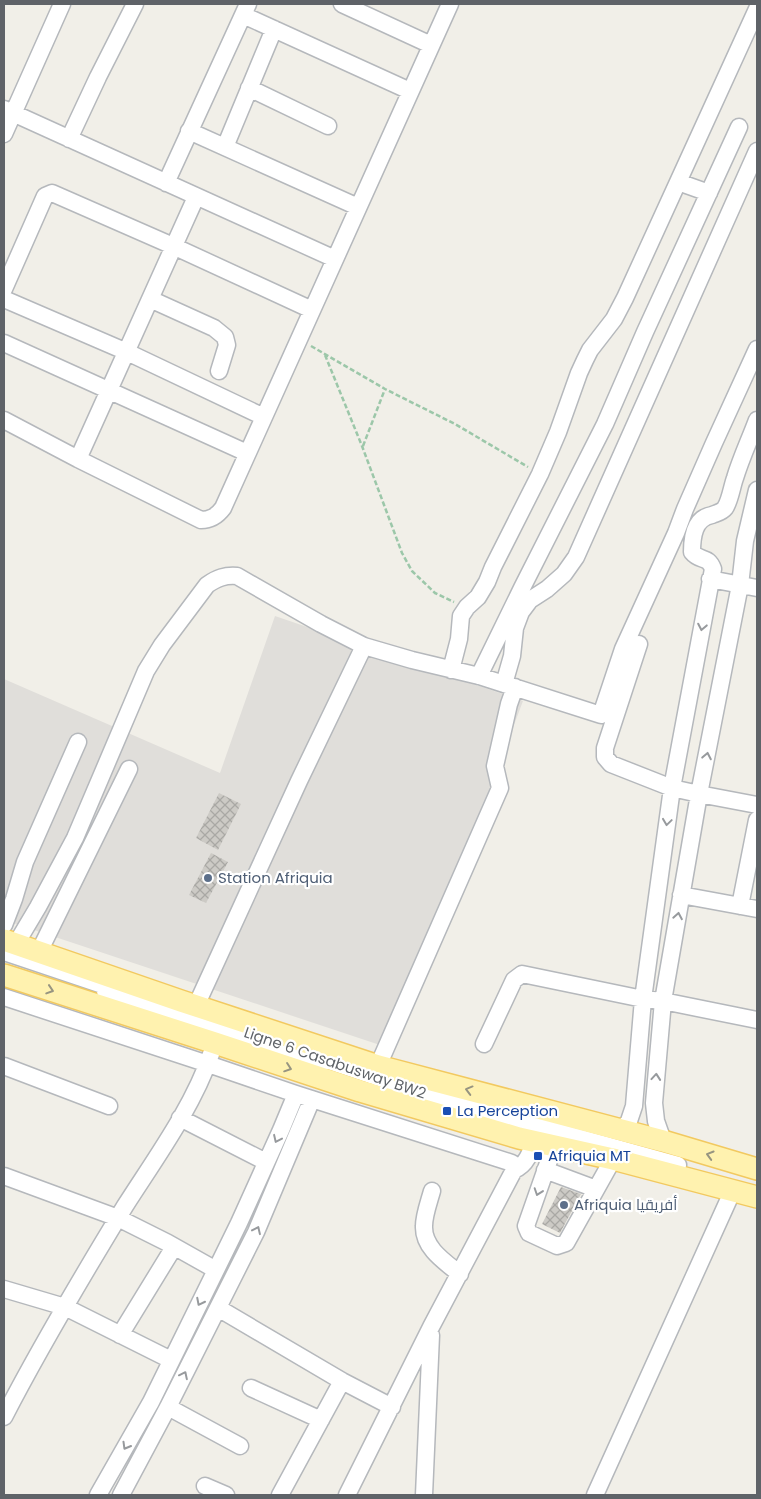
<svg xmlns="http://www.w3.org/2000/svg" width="761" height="1499" font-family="Poppins,Cairo,sans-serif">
  <defs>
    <pattern id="building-cross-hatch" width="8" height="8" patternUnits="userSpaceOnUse" patternTransform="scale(1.25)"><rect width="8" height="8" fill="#cccac5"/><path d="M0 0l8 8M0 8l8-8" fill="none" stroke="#a9a8a4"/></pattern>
  </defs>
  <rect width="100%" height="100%" fill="#f1efe8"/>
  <path fill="#e0deda" d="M275,616L523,701L392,1049L4,920V679L220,773Z"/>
  <path fill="url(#building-cross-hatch)" d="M219,793L241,804L218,850L196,838Z
    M211,853L228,862L206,903L189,895Z
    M561,1187L581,1194L560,1233L542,1224Z"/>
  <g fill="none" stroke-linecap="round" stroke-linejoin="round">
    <g stroke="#b5b8bc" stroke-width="19">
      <path id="minor" d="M342,4L431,45
        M243,15L410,91
        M249,88L328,126
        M4,109L335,259
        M189,131L358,207
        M4,134L62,4
        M69,139L98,77L135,4
        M225,147L274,29
        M678,182L757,9
        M166,183L248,4
        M4,289L45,196L52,193L173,246L312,310
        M4,299L127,352L264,417
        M150,299L214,328L225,337L227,345L219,371
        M4,343L247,453
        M4,420L78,459L201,520C211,520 217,516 223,508L450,4
        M78,459L196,197
        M710,579L757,588
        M639,644L605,748V757L611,764L672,788L699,794L757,805
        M451,670L459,639L461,616L467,607L478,597L487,582L493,567L540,474L558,432L579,373L585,360L590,350L614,319L625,298L678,182L709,193
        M479,676L522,588L605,424L645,332L739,127
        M504,684L512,656L515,628L521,612L530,600L547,589L564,574L576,557L757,151
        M681,895L757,909
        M740,906L757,820
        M4,925L14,899L25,862L78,742
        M16,944L38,907L75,838L146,671L162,645L207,585C217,578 225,575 237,576L321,624L364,646L412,660L479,676L601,715L623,649L676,533L685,509L714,443L757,349
        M4,952L117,990
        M39,952L129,769
        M105,991L319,1063
        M4,997L208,1064L296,1094L512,1163
        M196,1006L299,781L364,646
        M484,1044L514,980L522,974L643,999L663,1001L757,1020
        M311,1055L448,1101L678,1165
        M4,1066L109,1106
        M378,1066L500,788L495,766L509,704L515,687
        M180,1118L266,1162
        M621,1131L629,1121L634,1106L643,999L672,788L713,569C708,555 700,562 692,552C692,537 694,518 712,515C717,513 722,512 725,508C730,501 732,486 735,478C741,458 750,439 757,420
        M663,1141L656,1121L654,1103L663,1001L699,794L740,585L745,541L757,490
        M554,1146L526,1226L529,1233L557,1246L566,1243L613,1159
        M545,1170L596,1189
        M4,1176L118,1218L168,1243L216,1270
        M432,1191C429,1202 424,1215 424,1226C423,1248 445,1262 460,1274
        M4,1289L65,1307L171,1360
        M218,1308L342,1381L392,1407
        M120,1335L174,1247
        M251,1388L321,1420
        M168,1407L240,1446
        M4,1417C41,1345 83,1275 125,1206C155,1159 193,1107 211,1054
        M205,1486L226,1495
        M98,1495L151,1402L216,1270L239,1223L281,1130L296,1094
        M121,1495L168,1407L256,1232L312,1099
        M280,1495L342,1381
        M347,1495L431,1327L514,1170C530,1164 532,1145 537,1131
        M424,1495L431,1335
        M595,1495L733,1190"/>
    </g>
    <g stroke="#f2c960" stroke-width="24">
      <path id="major" d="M4,940L181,1001L378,1066L663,1141L757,1169
        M4,975L215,1043L360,1091L519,1138L613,1159L757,1197"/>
    </g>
    <path stroke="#9cc7a9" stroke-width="2.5" stroke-dasharray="5 2.5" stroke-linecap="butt" d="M311,346L385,389L455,424L528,467
      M325,355L362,446L402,553L412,571L435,593L454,602
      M363,446L385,389"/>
    <use href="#minor" stroke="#fff" stroke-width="16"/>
    <use href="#major" stroke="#fff2af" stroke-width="21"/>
  </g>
  <defs><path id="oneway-chevron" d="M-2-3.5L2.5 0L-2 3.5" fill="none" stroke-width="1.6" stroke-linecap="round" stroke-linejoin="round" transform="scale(1.25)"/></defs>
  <g stroke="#979a9d">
    <use href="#oneway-chevron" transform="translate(702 627) rotate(101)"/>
    <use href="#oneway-chevron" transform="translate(707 756) rotate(-79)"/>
    <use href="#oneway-chevron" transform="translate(667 822) rotate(98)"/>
    <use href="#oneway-chevron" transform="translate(678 916) rotate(-80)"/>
    <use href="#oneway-chevron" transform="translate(656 1077) rotate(-85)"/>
    <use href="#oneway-chevron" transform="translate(277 1139) rotate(115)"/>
    <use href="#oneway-chevron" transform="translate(538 1192) rotate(109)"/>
    <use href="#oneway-chevron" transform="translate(257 1230) rotate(-65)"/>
    <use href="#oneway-chevron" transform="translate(200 1302) rotate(117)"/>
    <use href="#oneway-chevron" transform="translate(184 1375) rotate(-64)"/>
    <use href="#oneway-chevron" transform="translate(126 1446) rotate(120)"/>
  </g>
  <g stroke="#979581">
    <use href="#oneway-chevron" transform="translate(50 990) rotate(18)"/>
    <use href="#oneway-chevron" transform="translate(288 1068) rotate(19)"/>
    <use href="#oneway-chevron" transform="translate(469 1090) rotate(-165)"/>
    <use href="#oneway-chevron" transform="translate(710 1155) rotate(-164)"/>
  </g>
  <g fill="#5c6f8a" stroke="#fff" stroke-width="2">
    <circle cx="208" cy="878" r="5"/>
    <circle cx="564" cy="1205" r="5"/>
  </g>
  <g fill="#1a4fb4" stroke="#fff" stroke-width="2">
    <rect x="442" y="1106" width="10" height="10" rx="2.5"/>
    <rect x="533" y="1151" width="10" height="10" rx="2.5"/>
  </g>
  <g text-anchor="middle" stroke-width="4.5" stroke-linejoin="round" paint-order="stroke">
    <g font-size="15" fill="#4e5e75" stroke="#fff" text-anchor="start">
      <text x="218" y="883">Station Afriquia</text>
      <text x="574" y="1210">Afriquia أفريقيا</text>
    </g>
    <g font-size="15" fill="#5f6368" stroke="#fff">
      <text transform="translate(335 1063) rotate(19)" y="5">Ligne 6 Casabusway BW2</text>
    </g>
    <g font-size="15" fill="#164399" stroke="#fff" text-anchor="start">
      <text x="457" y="1116">La Perception</text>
      <text x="548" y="1161">Afriquia MT</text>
    </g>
  </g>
  <rect width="761" height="1499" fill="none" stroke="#5f6368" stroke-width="10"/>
</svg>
